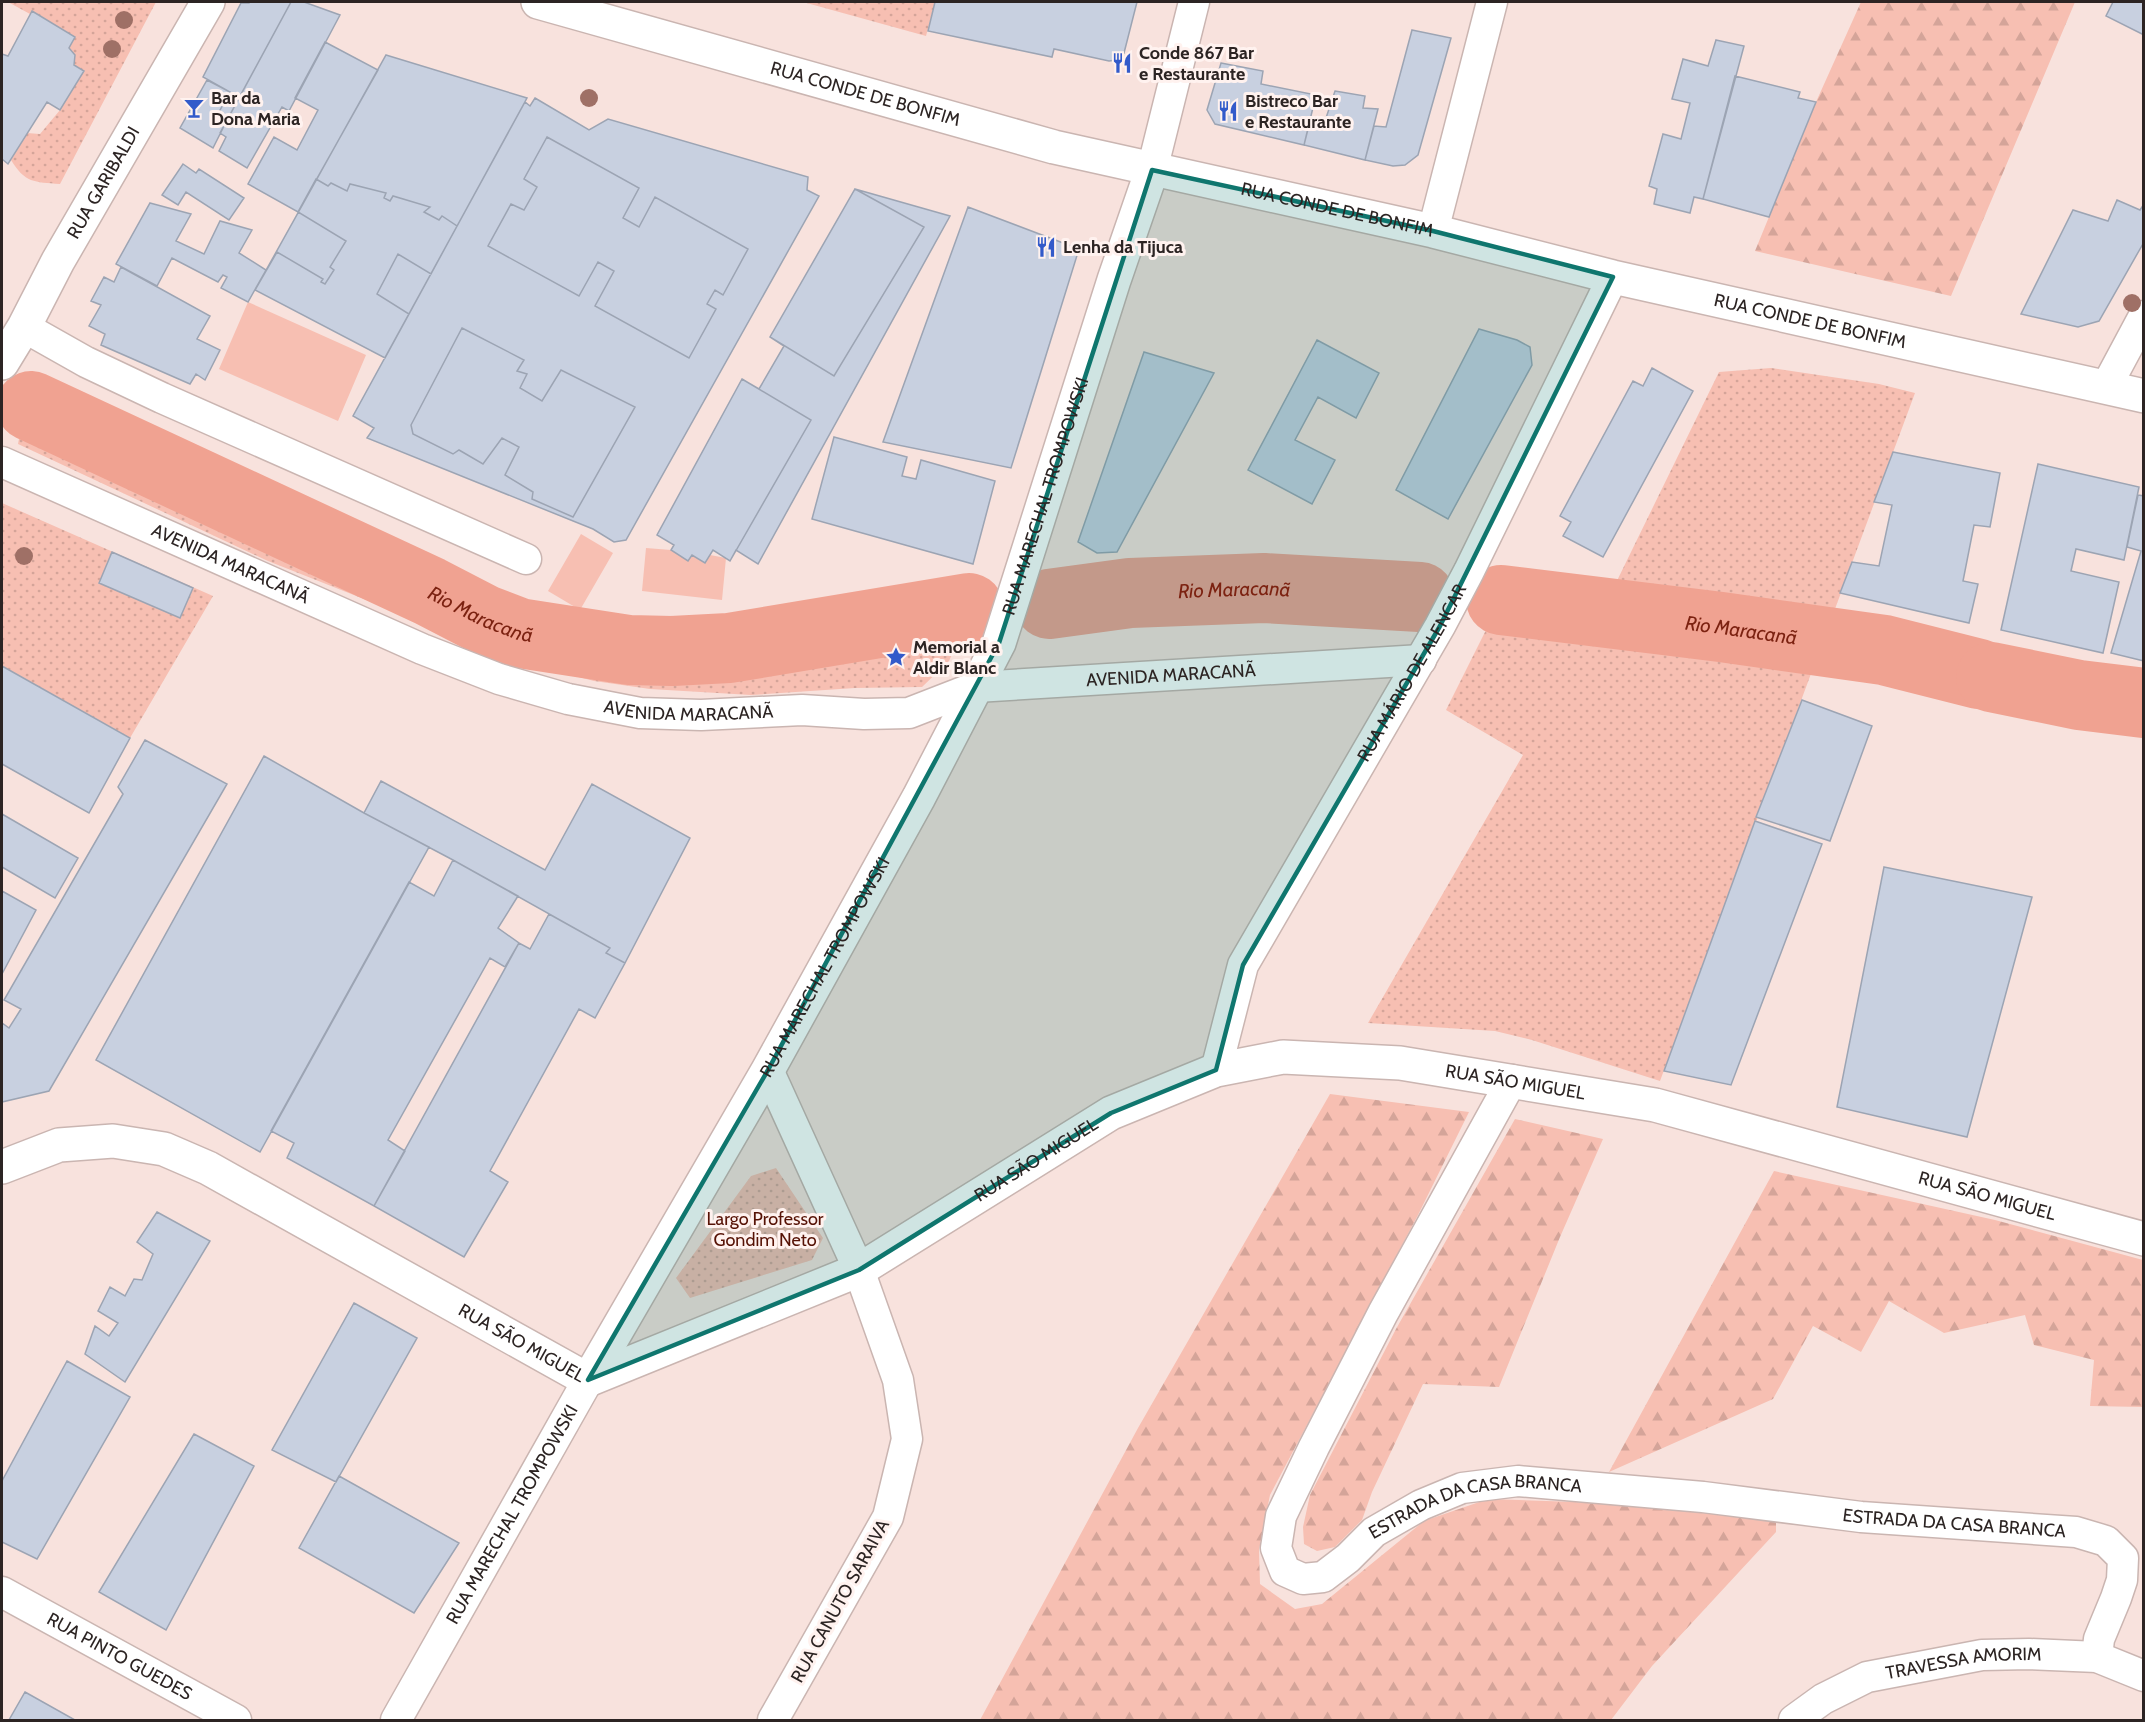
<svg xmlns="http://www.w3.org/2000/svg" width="2145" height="1722" font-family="Cabin,sans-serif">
  <defs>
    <pattern id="green-dots" width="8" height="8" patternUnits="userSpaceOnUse" patternTransform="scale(1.5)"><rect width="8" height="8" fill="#f7bfb2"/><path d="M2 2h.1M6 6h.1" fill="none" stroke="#d4a499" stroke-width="1.8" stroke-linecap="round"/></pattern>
    <pattern id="forest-firs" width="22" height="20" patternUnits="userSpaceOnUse" patternTransform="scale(1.5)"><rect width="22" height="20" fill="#f7bfb2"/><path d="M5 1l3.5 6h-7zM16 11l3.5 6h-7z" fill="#d4a499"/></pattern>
  </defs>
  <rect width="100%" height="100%" fill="#f8e2dd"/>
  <path fill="url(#green-dots)" d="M8,2H156L60,184C34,182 25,183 11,160L27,133L40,134L60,110L84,71L74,65L75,55L69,48L75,37L32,11L30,14Z
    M803,2H935L926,36Z
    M1771,368L1879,384L1915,393L1660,1081L1532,1040L1495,1031L1368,1023L1523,755L1446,710L1506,590L1610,595L1719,372Z
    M21,428L245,536L274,556L394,596L482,640L502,647L618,671L669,675L734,672L962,632L949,661L922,687L855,688L751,695L650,689L594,681L516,661L480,650L384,607L268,561L18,444Z
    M2,503L213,596L130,738L2,666Z
    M776,1168L823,1238L812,1260L690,1298L676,1278L751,1176Z"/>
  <path fill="url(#forest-firs)" d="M1861,2H2075L1951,296L1755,251L1816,102Z
    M1330,1094L1469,1112L1418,1215L1270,1495L1259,1550L1260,1584L1295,1609L1322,1604L1424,1521L1488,1499L1576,1502L1698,1512L1776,1522V1532L1652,1666L1611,1720H980L1138,1428Z
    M1515,1119L1603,1139L1560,1237L1499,1387L1423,1384L1372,1492L1362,1520L1335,1547L1317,1551L1304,1544L1303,1527L1310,1495L1396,1329Z
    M1774,1171L1995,1220L2143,1260V1407L2090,1406L2094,1360L2034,1345L2025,1315L1944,1333L1889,1301L1861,1352L1813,1326L1773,1399L1609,1472Z"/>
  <path fill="#f7bfb2" d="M248,302L366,355L338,421L219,369Z
    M581,534L613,553L580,610L548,591Z
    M646,548L671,550L687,560L692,555L705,563L710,555L726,558L722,600L642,591Z"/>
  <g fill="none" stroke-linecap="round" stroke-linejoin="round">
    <g stroke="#f0a291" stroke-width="70">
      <path id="s1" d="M31,406L429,591L485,620L519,633L629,650L672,651L729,648L969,608"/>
      <path id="s2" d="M1501,600L1721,627L1884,650L1979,674"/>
      <path id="s3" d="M1049,604L1130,593L1264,588L1420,597"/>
      <path d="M1991,677L2079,695L2144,703"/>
    </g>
  </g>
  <path fill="#c8d0e0" stroke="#9ca4b3" stroke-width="1.5" d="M250,2H291L224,126L214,121L230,92L203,77L241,3H249Z
    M291,2H304L340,15L289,111L282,107L247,168L219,151L226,137L220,133Z
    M935,2H1137L1124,53L1117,60L1109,61L1054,49L1052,57L928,31Z
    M2113,2H2144V35L2106,16Z
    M32,11L75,37L69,48L75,55L74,65L84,71L60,110L47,102L8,164L2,159V54L8,56Z
    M1412,30L1451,38L1418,155L1405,165L1393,166L1365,160L1374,126L1386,127Z
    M1716,40L1744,46L1703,199L1694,197L1690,213L1654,204L1657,189L1649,186L1663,134L1681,139L1690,103L1672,99L1683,59L1708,66Z
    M325,42L378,70L298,212L248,184L274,137L297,150L318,110L295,98Z
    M386,55L527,98L385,358L255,290Z
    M1221,63L1263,71L1261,84L1316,95L1304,145L1215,124L1207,110Z
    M1735,76L1800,92L1798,98L1816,102L1769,217L1703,199Z
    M207,80L230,92L214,121L224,126L213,148L180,128Z
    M1335,91L1365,96L1363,108L1378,109L1365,160L1304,145L1310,121H1325Z
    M535,98L589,130L608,119L808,177L807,190L819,196L626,540L614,542L593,529L367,438L374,428L353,416L525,102L530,106Z
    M547,137L639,188L623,218L639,227L655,197L748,249L723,295L715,290L707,304L716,309L689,358L595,306L614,271L598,262L579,296L488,246L511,204L524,210L537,187L524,179Z
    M183,164L196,173L199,169L244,198L229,220L186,192L178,205L162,195Z
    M316,179L328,186L331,183L347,191L350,184L386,193L384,198L390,201L393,196L430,207L424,212L439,220L442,216L457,226L431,274L398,254L377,294L409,314L385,358L255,290L277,252L323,279L321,282L325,284L334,270L330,267L346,241L298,212Z
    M855,189L924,227L834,376L770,337Z
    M855,189L950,216L758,564L736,550L730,561L713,550L705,563L692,555L688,561L671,550L674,545L657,535L742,379L759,389L784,346L770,337Z
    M2117,200L2140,210L2144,204V242L2099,321L2078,327L2021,314L2073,210L2108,221Z
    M150,203L191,214L176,241L204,254L220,221L252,230L239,253L266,270L248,302L221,288L227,277L223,275L218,282L172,258L157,286L116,264Z
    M968,207L1079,249L1011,468L883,442Z
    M121,267L210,316L197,339L220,350L205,380L196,374L190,384L101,345L105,334L89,326L101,305L91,301L104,277L114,282Z
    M462,328L524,360L517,371L527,374L520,388L542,401L561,370L635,407L573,517L532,499L533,492L505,475L519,447L502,438L483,464L459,450L453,454L413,434L411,425Z
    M1479,329L1517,340L1530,347L1532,365L1448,519L1396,490Z
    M1317,340L1379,373L1356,418L1318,397L1295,440L1335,460L1312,504L1248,470Z
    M1144,352L1214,373L1117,552L1097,553L1078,542Z
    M1652,368L1693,391L1603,557L1563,536L1571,522L1560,516L1633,381L1643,386Z
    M742,379L811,420L730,561L713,550L705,563L692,555L688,561L671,550L674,545L657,535Z
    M834,437L907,457L902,476L916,479L921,460L995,481L973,564L812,519Z
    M1893,452L2000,473L1990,527L1974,525L1963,581L1978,584L1969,623L1840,593L1852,562L1879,566L1892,505L1874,502Z
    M2038,464L2139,487L2124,560L2076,549L2071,571L2119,582L2103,653L2001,630Z
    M2138,495L2144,496V661L2111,653L2141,551L2127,547Z
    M112,552L193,588L180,618L99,583Z
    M2,666L130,738L89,813L2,764Z
    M1802,700L1872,726L1830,841L1756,817Z
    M145,740L227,784L49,1091L2,1102V1023L9,1028L21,1009L4,1000L123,794L118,787Z
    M264,756L364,813L429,847L260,1152L96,1060Z
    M381,781L545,870L592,784L690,838L625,963L606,953L610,948L453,860L364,813Z
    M2,814L78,858L55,898L2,867Z
    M1755,821L1822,844L1731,1085L1664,1071Z
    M453,860L518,896L498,928L519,943L505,967L490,958L388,1140L405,1151L374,1206L287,1158L294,1143L271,1131L409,882L434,896Z
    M1884,867L2032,897L1967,1137L1837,1107Z
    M2,891L36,910L2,974Z
    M549,914L610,948L606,953L625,963L595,1018L579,1009L490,1171L508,1182L464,1257L374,1206L519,943L530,949Z
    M157,1212L210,1241L125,1382L85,1354L95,1326L109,1336L118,1323L98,1311L110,1287L125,1296L134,1279L142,1280L153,1254L137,1242Z
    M354,1303L417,1338L336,1482L272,1450Z
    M67,1361L130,1397L37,1559L2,1542V1481Z
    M194,1434L254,1466L166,1630L99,1592Z
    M339,1476L459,1543L414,1613L299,1548Z
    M25,1692L75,1720H9Z"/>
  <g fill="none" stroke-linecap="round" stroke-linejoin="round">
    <g stroke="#cab5b1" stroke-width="33">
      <g id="minor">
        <path d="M1152,170L1194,2"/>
        <path d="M1433,231L1492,2"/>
        <path d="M24,327L86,362L162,398L526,559"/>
        <path d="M2106,387L2144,316"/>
        <path id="s4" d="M2,462L422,649L499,679L568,699L640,713L701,715L802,710L864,714L909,713L976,687L1421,660"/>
        <path d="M768,1070L859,1270L898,1380L907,1439L888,1517L773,1720"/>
        <path id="s5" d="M1216,1070L1243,965L1440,626L1469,571L1613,277"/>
        <path id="s6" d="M1512,1080L1383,1313L1314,1447L1281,1516L1276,1548L1285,1571L1303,1579L1323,1577L1348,1558L1374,1532L1421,1505L1462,1488L1518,1481L1703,1497L1861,1517L2076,1532L2106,1541L2123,1558L2122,1580L2116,1598L2099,1639L2097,1657"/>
        <path id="s7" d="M2,1592L236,1720"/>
        <path id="s8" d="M396,1720L588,1380"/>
        <path id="s9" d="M1794,1720L1823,1699L1867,1677L1982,1655L2029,1654L2097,1657L2144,1676"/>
      </g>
    </g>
    <g stroke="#cab5b1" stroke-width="36">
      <g id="tertiary">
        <path id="s10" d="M2,363L24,327L58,261L208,2"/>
        <path id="s11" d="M2,1167L59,1145L113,1141L164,1149L208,1168L588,1380"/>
        <path id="s12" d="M588,1380L859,1270L1111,1113L1216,1070L1283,1057L1400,1063L1655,1105L2144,1239"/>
        <path id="s13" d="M588,1380L768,1070L919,797L999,643L1114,280L1152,170"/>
      </g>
    </g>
    <g stroke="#cab5b1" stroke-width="36">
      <g id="secondary">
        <path id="s14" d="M538,2L1054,147L1433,231L1613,277L2144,396"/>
      </g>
    </g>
    <use href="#minor" stroke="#fff" stroke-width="30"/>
    <use href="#tertiary" stroke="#fff" stroke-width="33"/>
    <use href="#secondary" stroke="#fff" stroke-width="33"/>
  </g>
  <g fill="#9f7066">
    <circle cx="124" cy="20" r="9"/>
    <circle cx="112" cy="49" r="9"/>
    <circle cx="589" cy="98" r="9"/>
    <circle cx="2132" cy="303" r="9"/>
    <circle cx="24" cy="556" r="9"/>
  </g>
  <path fill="#0f766e" fill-opacity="0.2" stroke="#0f766e" stroke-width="4.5" stroke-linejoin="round" d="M1152,170L1433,231L1613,277L1440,626L1243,965L1216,1070L1111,1113L859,1270L588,1380L768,1070L999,643Z"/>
  <defs>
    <g id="restaurant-bare" transform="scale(1.62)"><path d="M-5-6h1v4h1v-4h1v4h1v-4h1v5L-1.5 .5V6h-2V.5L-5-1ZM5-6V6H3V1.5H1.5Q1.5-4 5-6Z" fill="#325aca" stroke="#fff2ef" stroke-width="2.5" paint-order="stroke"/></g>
    <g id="bar-bare" transform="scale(1.62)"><path d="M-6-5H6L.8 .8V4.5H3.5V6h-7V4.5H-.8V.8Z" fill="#325aca" stroke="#fff2ef" stroke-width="2.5" paint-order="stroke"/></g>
    <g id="sight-bare" transform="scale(1.62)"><path d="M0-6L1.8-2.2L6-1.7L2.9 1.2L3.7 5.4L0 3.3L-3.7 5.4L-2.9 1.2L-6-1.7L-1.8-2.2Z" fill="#325aca" stroke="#fff2ef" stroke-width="2.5" paint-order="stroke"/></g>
  </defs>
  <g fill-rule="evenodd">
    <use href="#restaurant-bare" x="1122" y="63"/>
    <use href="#bar-bare" x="194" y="108"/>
    <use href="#restaurant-bare" x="1228" y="111"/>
    <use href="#restaurant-bare" x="1046" y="247"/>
    <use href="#sight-bare" x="896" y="657"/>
  </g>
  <g text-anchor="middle" stroke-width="6" stroke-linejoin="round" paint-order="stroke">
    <g font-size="18" font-weight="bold" fill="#2c2423" stroke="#fff2ef" text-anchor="start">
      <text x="1139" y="59">Conde 867 Bar<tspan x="1139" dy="21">e Restaurante</tspan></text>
      <text x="211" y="104">Bar da<tspan x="211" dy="21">Dona Maria</tspan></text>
      <text x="1245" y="107">Bistreco Bar<tspan x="1245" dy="21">e Restaurante</tspan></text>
      <text x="1063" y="253">Lenha da Tijuca</text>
      <text x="913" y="653">Memorial a<tspan x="913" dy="21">Aldir Blanc</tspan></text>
    </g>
    <g font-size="18" fill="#2c2423" stroke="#fff2ef">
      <text dy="6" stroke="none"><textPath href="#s14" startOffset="340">RUA CONDE DE BONFIM</textPath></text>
      <text dy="6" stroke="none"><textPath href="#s10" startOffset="207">RUA GARIBALDI</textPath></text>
      <text dy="6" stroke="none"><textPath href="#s14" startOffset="826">RUA CONDE DE BONFIM</textPath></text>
      <text dy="6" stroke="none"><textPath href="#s14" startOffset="1312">RUA CONDE DE BONFIM</textPath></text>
      <text dy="6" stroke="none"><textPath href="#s13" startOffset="998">RUA MARECHAL TROMPOWSKI</textPath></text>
      <text dy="6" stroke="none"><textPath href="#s4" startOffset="250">AVENIDA MARACANÃ</textPath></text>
      <text dy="6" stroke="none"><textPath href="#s5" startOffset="446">RUA MÁRIO DE ALENCAR</textPath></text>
      <text dy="6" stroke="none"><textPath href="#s4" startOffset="1224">AVENIDA MARACANÃ</textPath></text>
      <text dy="6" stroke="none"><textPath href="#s4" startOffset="736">AVENIDA MARACANÃ</textPath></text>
      <text dy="6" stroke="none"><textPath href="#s13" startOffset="476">RUA MARECHAL TROMPOWSKI</textPath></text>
      <text dy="6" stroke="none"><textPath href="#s12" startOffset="1005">RUA SÃO MIGUEL</textPath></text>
      <text dy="6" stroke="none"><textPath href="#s12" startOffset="501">RUA SÃO MIGUEL</textPath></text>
      <text dy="6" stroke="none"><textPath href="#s12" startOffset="1491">RUA SÃO MIGUEL</textPath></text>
      <text dy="6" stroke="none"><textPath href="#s11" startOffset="574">RUA SÃO MIGUEL</textPath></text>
      <text dy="6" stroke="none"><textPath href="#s6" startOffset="766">ESTRADA DA CASA BRANCA</textPath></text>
      <text dy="6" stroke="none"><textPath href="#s8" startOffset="236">RUA MARECHAL TROMPOWSKI</textPath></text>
      <text dy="6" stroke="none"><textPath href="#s6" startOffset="1252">ESTRADA DA CASA BRANCA</textPath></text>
      <text transform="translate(840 1601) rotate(-61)" y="6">RUA CANUTO SARAIVA</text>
      <text dy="6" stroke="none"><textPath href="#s7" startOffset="134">RUA PINTO GUEDES</textPath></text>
      <text dy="6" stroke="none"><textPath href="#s9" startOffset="183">TRAVESSA AMORIM</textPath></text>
    </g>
    <g font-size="18" fill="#561205" stroke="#fff2ef">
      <text x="765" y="1225">Largo Professor<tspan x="765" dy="21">Gondim Neto</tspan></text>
    </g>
    <g font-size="20" font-style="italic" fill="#7c2211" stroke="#fff2ef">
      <text dy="7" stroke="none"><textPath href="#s3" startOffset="186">Rio Maracanã</textPath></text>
      <text dy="7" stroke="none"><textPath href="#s1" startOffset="496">Rio Maracanã</textPath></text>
      <text dy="7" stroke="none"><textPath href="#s2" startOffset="242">Rio Maracanã</textPath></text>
    </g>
  </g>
  <rect width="2145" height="1722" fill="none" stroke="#2c2423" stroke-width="6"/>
</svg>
